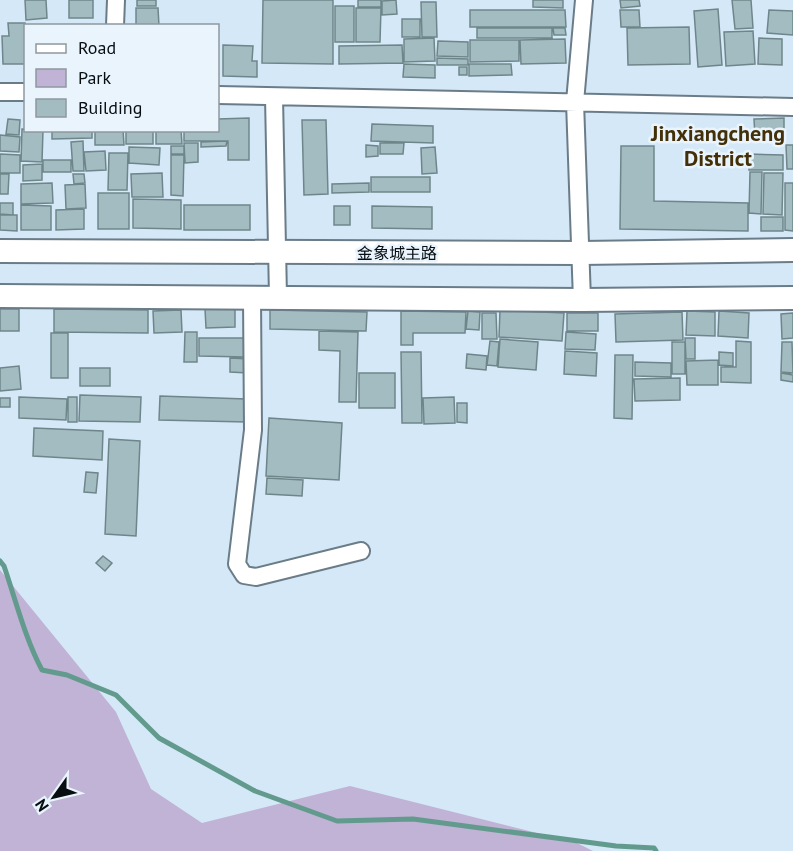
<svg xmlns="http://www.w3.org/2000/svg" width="793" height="851" font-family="'PT Sans','Noto Sans SC',sans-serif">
  <rect width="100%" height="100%" fill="#d5e8f7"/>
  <path fill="#c1b3d5" d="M0,570L116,712L151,789L202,823L350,786L577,843L593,851H0Z"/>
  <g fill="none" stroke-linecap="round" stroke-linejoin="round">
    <path stroke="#629b8d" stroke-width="5" d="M0,561L4,566C16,601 25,638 42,670L67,675L116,695L159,738L255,791L337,821L413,819L616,846L654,848L656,851"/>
  </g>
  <path fill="#a3bcc1" stroke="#6e868a" stroke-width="1.5" d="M25,0H46L47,18L26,20Z
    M69,0H93V18H69Z
    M137,0H156V6H137Z
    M263,0H333V64L262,63Z
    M358,0H381V7H358Z
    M396,0L397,14L382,15V1Z
    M533,0H563V8L533,7Z
    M620,0H639L640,6L621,8Z
    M732,0H751L753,28L735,29Z
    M421,2H436L437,37H422Z
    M335,6H354V42H335Z
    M136,8H158L159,26H136Z
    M356,8H381L380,42H356Z
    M718,9L722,65L698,67L694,11Z
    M470,10H565L566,27H470Z
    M620,10H639L640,27H621Z
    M769,10L793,11V35L767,33Z
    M402,19H420V37H402Z
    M8,23H25L26,64H3L2,36H9Z
    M689,27L690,64L628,65L627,28Z
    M477,28H552V38H477Z
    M553,28H565L566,35H554Z
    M753,31L755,64L726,66L724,32Z
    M434,38L435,61L404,62V39Z
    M759,38L782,39V65L758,64Z
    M565,39L566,63L521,64L520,40Z
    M470,40H519V61L470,62Z
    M438,41L468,42V57L437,56Z
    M223,45L253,46L252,61H257V77L223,76Z
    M402,45L403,63L339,64V46Z
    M437,58L468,59V65H437Z
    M404,64L435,65V78L403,77Z
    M469,64H511L512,75L469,76Z
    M459,67H467V75H459Z
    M249,118V160H228V141H184V130H218V119Z
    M784,118V144H774V136L755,137L754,119Z
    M8,119L20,120L19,135L6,134Z
    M302,120H326L328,194L304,195Z
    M372,124L433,126V143L371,141Z
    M22,129L43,130L42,162L21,161Z
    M52,130H92V138L52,139Z
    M95,130H123L124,145H95Z
    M126,130H153V144H126Z
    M156,130H181L182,144H156Z
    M0,135L20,137L19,152L0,151Z
    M83,141L84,171H73L71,142Z
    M227,141L226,146L201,147V142Z
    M184,143H198V162L185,163Z
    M380,143H404L403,154H380Z
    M366,145L378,146V156L366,157Z
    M786,145H793V169H787Z
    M171,146H184V154H171Z
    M621,146H654V201L748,203V231L620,229Z
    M129,147L160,148L159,165L129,163Z
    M435,147L437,173L422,174L421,148Z
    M105,151L106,170L86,171L84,152Z
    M109,153H128L127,190H108Z
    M0,154L20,155V173H0Z
    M749,154L783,155V170H749Z
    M171,155H184L183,196L171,195Z
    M43,160H71V172H43Z
    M42,164V180L23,181V165Z
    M750,172H762L761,214L749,213Z
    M162,173L163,197H132L131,174Z
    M764,173H783L782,215L763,214Z
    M0,174H9L8,194H0Z
    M73,174H84L85,183L74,184Z
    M371,177H430V192H371Z
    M52,183L53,203L21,204V184Z
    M369,183V192L332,193V184Z
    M785,183H793V231L785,230Z
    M85,184L86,208L66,209L65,185Z
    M98,193H129V229H98Z
    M133,199L181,200V229L133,228Z
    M0,203H13V215L0,214Z
    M21,205L51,206V230H21Z
    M184,205H250V230H184Z
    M334,206H350V225H334Z
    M372,206L432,207V229L372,228Z
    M84,209V229L56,230V210Z
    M0,215H17V231L0,230Z
    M761,217H783V231H761Z
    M0,309H19V331H0Z
    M54,309L148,310V333L54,332Z
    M205,309H235V327L206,328Z
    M181,310L182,332L154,333L153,311Z
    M270,310L367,312L366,331L270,329Z
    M500,310L564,313L562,341L499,337Z
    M401,311L466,312L465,333H413V345H401Z
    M468,311L480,312L479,330L466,329Z
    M687,311L715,312V336L686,335Z
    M719,311L749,313L748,338L718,336Z
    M682,312L683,340L616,342L615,314Z
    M482,313H496L497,339H482Z
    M567,313H598V331H567Z
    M793,313V338L782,339L781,314Z
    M319,331L358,332L356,402H339L340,351L319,350Z
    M185,332H197V362H184Z
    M566,332L596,334L595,350L565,349Z
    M51,333H68V378H51Z
    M199,338H246V357L199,356Z
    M685,338H695V359H686Z
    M500,339L538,342L536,370L498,367Z
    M490,341L499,342L497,366L487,365Z
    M736,341L751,342V383L721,382V367H736Z
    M672,342H685V374H672Z
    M782,342H792L793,373L781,372Z
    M565,351L597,353L596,376L564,374Z
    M401,352H421L422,423H402Z
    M719,352L733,353V366L719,365Z
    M467,354L487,356L486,370L466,368Z
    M615,355H633L632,419L614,418Z
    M230,358L249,359L248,373L230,372Z
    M718,360V385H687L686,361Z
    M635,362L671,363V377L635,376Z
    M19,366L21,389L0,391V368Z
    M80,368H110V386H80Z
    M359,373H395V408H359Z
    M781,373L793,375V382L781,380Z
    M680,378V400L635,401L634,379Z
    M80,395L141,397L140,422L79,421Z
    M160,396L246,399V422L159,420Z
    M19,397L67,399L66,420L19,418Z
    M68,397H77V422H68Z
    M454,397L455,423L424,424L423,398Z
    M0,398H10V407H0Z
    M457,403H467V423L457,422Z
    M269,418L342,423L339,480L266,476Z
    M34,428L103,431L102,460L33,456Z
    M109,439L140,441L136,536L105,534Z
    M86,472L98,473L96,493L84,492Z
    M267,478L303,480L302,496L266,494Z
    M103,556L112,563L105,571L96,563Z"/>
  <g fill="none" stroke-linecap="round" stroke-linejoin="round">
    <g stroke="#6b7c89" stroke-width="20">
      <path id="street" d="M115,26L116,0
        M0,92H26
        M218,95L793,107
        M274,97L278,297
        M252,297L253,430L237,564L244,575L256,577L361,551
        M582,300L575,102L584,0"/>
    </g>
    <g stroke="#6b7c89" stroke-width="26">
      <path id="secondary" d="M0,251L581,253L793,250
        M0,296L582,300L793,298"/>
    </g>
    <use href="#street" stroke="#fff" stroke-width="16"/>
    <use href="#secondary" stroke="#fff" stroke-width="22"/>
  </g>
  <g text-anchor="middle" stroke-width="5" stroke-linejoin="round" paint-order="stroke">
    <g font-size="16" fill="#070d11" stroke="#e9f4fd">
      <text x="397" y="259">金象城主路</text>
    </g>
    <g font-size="22" font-weight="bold" fill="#433008" stroke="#e9f4fd">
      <text x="718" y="141">Jinxiangcheng<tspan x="718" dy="25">District</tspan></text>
    </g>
  </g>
  <rect x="24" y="24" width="195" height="108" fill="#e9f4fd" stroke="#8f989f" stroke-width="1.5"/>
  <rect x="36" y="44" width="30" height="9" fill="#ffffff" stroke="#8f989f" stroke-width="1.5"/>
  <text x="78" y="54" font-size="18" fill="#070d11">Road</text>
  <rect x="36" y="69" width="30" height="18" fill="#c1b3d5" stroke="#8f989f" stroke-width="1.5"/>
  <text x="78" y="84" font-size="18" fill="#070d11">Park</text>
  <rect x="36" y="99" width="30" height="18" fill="#a3bcc1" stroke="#8f989f" stroke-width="1.5"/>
  <text x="78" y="114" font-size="18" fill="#070d11">Building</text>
  <g transform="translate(54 797) rotate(236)" stroke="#e9f4fd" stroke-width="4.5" paint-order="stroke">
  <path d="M0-4.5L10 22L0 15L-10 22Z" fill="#070d11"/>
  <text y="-9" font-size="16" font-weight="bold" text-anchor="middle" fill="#070d11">N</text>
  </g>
</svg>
